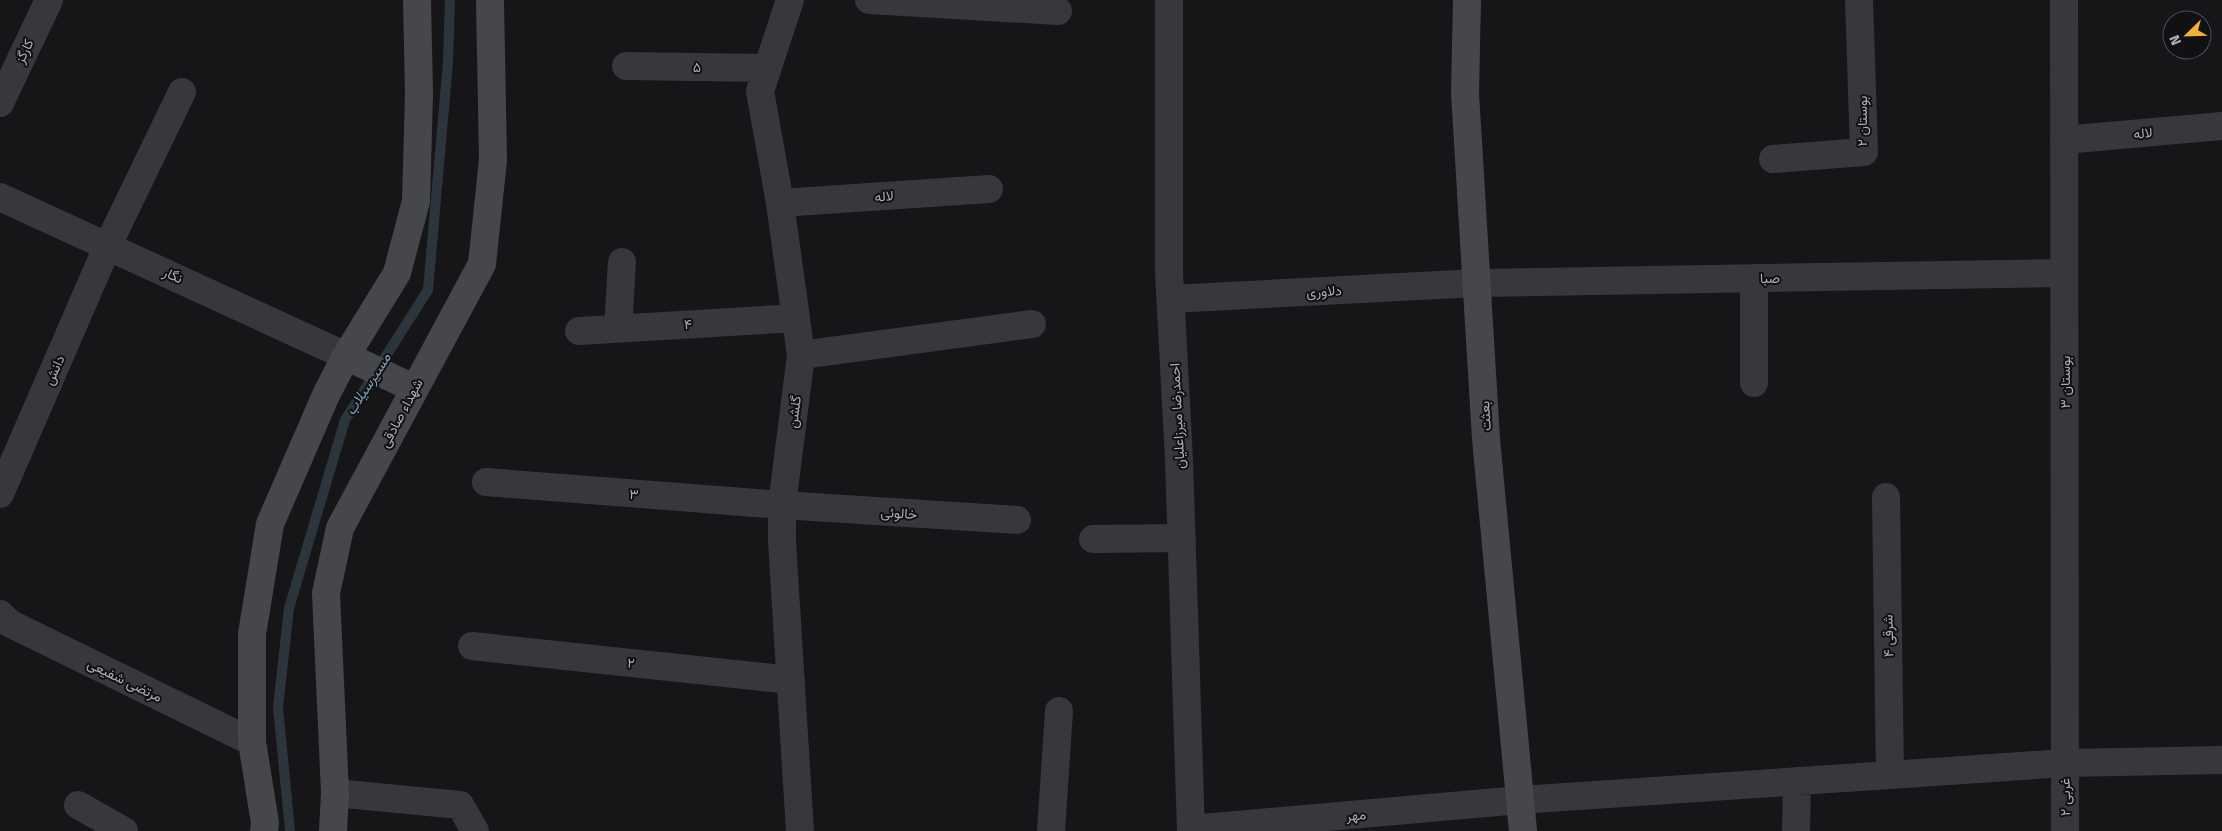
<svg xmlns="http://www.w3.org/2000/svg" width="2222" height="831" font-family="'Fira Sans',Vazirmatn,sans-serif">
  <rect width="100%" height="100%" fill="#161618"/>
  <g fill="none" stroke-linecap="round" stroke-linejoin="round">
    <path stroke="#2c353c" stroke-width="10" d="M290,831L278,707L289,608L345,420L428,290L448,62L450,0"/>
    <path stroke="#37383d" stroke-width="28" d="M790,0L760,91L780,203L801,355L782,505V542L800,831
      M869,0L1058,11
      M1169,0V272L1179,460L1191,831
      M2064,0L2065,831
      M626,66L767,68
      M0,103L49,0
      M2064,140L2222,126
      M1773,159L1864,152L1859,0
      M0,197L346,356
      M780,203L989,189
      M1754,278V383
      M1171,299L1477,283L2064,273
      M618,328L622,262
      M579,331L796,318
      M801,355L1032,324
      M486,482L782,505L1017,520
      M0,494L108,245L182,92
      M1886,497L1890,775
      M1093,539L1182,538
      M0,614L9,623L252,742
      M472,646L791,680
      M335,793L460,805L475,831
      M78,805L124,831
      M1191,829L1520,800L1890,775L2065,763L2222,760
      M1051,831L1059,711
      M1796,831L1797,781"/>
    <path stroke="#45474d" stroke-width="28" d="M1467,0L1465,93L1486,439L1523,831
      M346,356L413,388
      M264,831L265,823L252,742V634L270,524L326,395L346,356L397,273L416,201L419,94L417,0
      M333,831L335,793L326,593L340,528L482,264L493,160L490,0"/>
  </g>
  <g text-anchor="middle" stroke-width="4" stroke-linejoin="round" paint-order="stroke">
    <g font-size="14" fill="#a8adb8" stroke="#111113">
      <text transform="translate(24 51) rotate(-65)" y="5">کارگز</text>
      <text transform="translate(697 67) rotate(1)" y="5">۵</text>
      <text transform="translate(1862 121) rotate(-90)" y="5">بوستان ۲</text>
      <text transform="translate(2143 133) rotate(-5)" y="5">لاله</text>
      <text transform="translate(884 196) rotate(-4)" y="5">لاله</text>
      <text transform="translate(173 275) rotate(25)" y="5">نگار</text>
      <text transform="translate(1770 278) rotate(-1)" y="5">صبا</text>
      <text transform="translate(1324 291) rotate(-3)" y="5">دلاوری</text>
      <text transform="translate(688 324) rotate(-3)" y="5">۴</text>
      <text transform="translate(54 370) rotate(-66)" y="5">دانش</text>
      <text transform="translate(2065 382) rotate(-90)" y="5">بوستان ۳</text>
      <text transform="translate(794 412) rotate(-83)" y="5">گلشن</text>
      <text transform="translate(401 413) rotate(-62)" y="5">شهداء صادقی</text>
      <text transform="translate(1177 416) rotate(-93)" y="5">احمدرضا میرزاعلیان</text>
      <text transform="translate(1485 416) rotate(-94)" y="5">بعثت</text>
      <text transform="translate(634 494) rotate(4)" y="5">۳</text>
      <text transform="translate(899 513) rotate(4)" y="5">خالوئی</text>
      <text transform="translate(1888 636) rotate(-91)" y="5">۴ شرقی</text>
      <text transform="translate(631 663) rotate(6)" y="5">۲</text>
      <text transform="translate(125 680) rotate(26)" y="5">مرتضی شفیعی</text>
      <text transform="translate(2065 797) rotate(-91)" y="5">۲ غربی</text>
      <text transform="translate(1356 815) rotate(-5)" y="5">مهر</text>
    </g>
    <g font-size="15" font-style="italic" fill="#7f9bb3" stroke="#111113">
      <text transform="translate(368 384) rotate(-57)" y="5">مسیرسیلاب</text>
    </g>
  </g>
  <g transform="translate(2187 35) rotate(247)"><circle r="24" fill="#111113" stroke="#4d4f55"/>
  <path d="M0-4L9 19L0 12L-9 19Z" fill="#f2b134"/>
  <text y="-8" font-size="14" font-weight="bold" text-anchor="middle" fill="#a8adb8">N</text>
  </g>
</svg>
